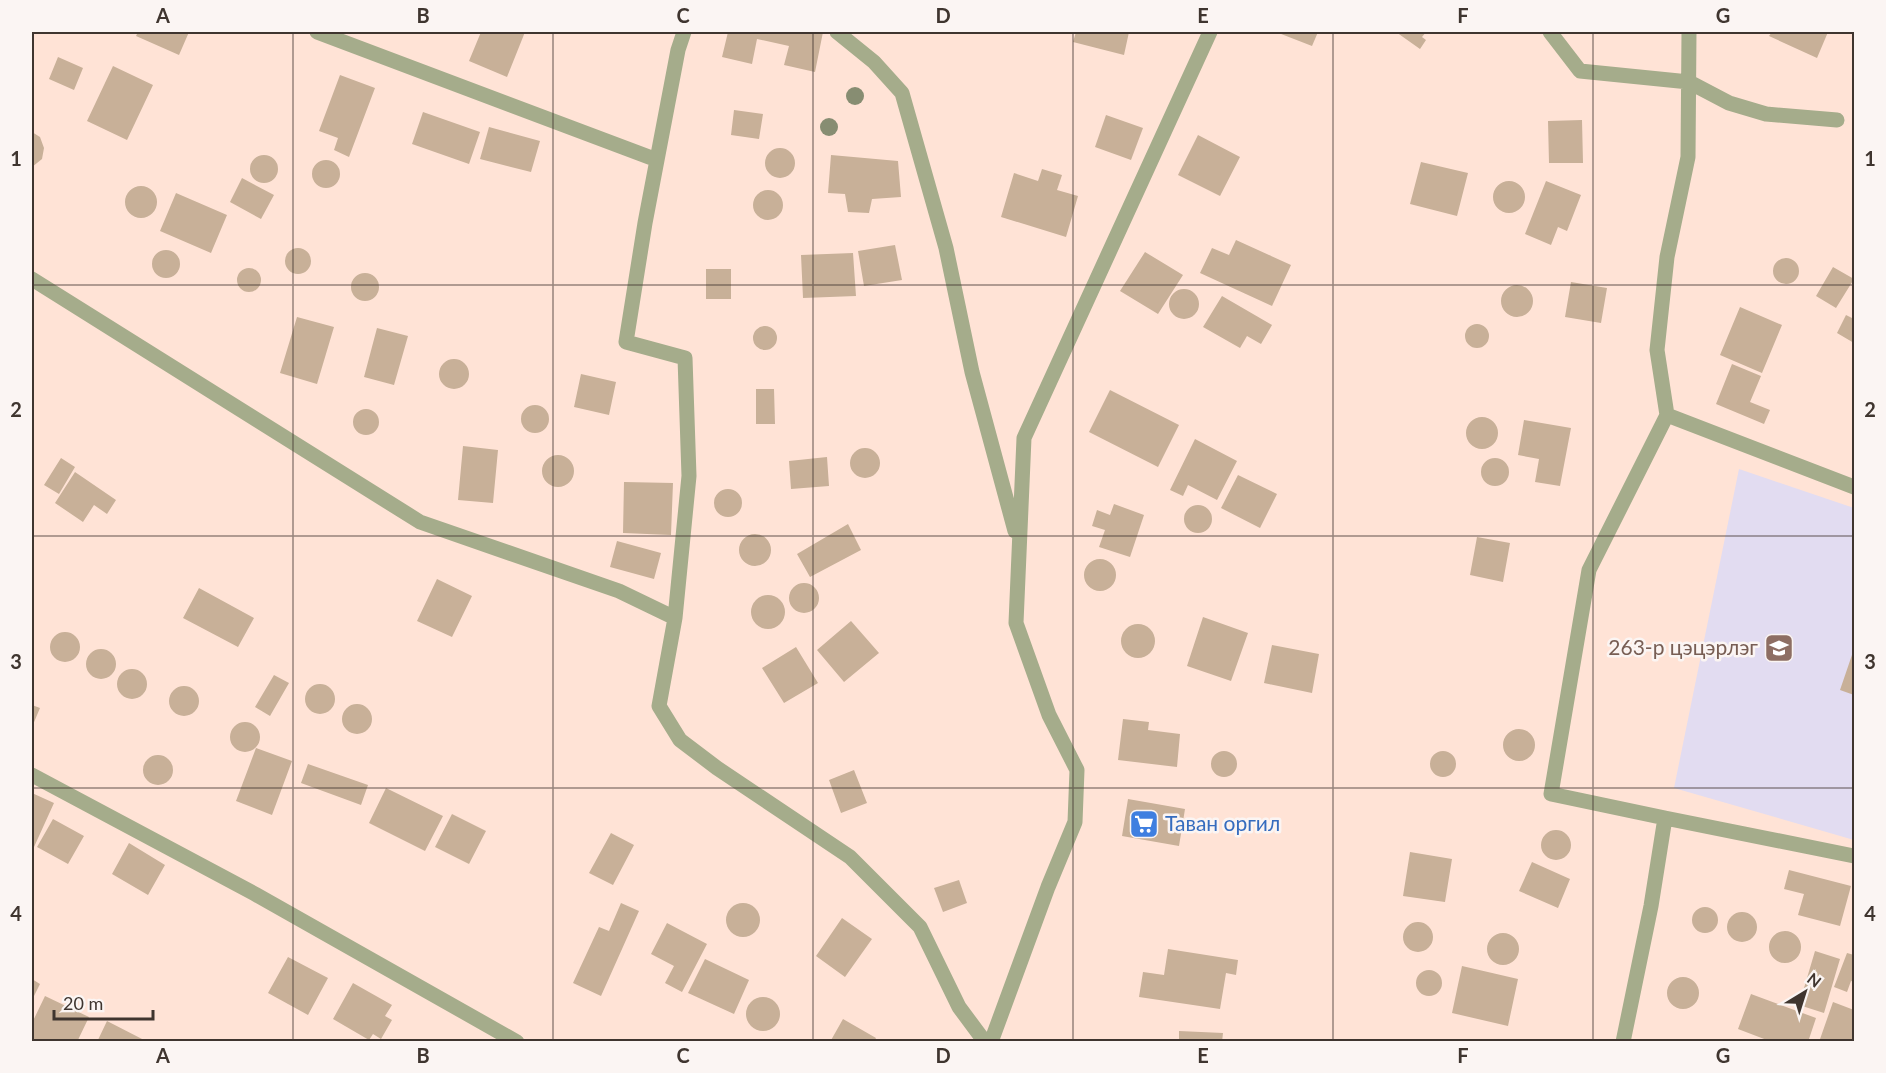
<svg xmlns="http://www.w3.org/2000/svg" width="1886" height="1073" font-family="Lato,sans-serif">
  <rect width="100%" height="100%" fill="#ffe3d6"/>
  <path fill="#e2dcf1" d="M1739,469L1854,508V840L1674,788Z"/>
  <path fill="#c8b098" d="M138,32H189L179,55L136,36Z
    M481,32H525L507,77L469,61Z
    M728,32H823L815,72L784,65L789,46L757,39L752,64L722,57Z
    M1076,32H1129L1124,55L1073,42Z
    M1276,32H1318L1312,46Z
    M1396,32H1426L1422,37L1426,40L1420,49Z
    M1772,32H1828L1817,58L1769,36Z
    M58,57L83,68L74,90L49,79Z
    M113,66L153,85L127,140L87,121Z
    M340,75L375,88L349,157L334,150L338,138L319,131Z
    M734,110L763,114L759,139L731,135Z
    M423,112L480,132L469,164L412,144Z
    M1106,115L1143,128L1131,160L1095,147Z
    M1582,120L1583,163H1549L1548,121Z
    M489,127L540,141L531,172L480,159Z
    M32,132L40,137L44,148L42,159L32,167Z
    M1198,135L1240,157L1220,196L1178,175Z
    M765 163a15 15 0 1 1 30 0a15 15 0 1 1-30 0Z
    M831,155L898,161L901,197L872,199L869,213L848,212L845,194L828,193Z
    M250 169a14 14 0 1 1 28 0a14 14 0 1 1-28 0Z
    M312 174a14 14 0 1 1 28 0a14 14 0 1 1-28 0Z
    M1421,162L1468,173L1457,216L1410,204Z
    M1042,169L1062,175L1057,190L1078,196L1066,237L1001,217L1014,173L1038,181Z
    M242,178L274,195L261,219L230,202Z
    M1493 197a16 16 0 1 1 32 0a16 16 0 1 1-32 0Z
    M1546,181L1581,195L1567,231L1558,227L1551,245L1525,234Z
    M125 202a16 16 0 1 1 32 0a16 16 0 1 1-32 0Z
    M753 205a15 15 0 1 1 30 0a15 15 0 1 1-30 0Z
    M176,193L227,215L211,253L160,231Z
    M1236,240L1291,265L1272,306L1200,273L1212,248L1229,255Z
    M895,245L902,280L864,286L858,251Z
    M285 261a13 13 0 1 1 26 0a13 13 0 1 1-26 0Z
    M152 264a14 14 0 1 1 28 0a14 14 0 1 1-28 0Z
    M1145,252L1183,275L1158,314L1120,291Z
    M853,253L856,296L803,298L801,255Z
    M1773 271a13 13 0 1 1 26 0a13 13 0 1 1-26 0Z
    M1833,267L1854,279L1836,308L1816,296Z
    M237 280a12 12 0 1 1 24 0a12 12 0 1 1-24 0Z
    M706,269H731V299H706Z
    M351 287a14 14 0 1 1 28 0a14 14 0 1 1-28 0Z
    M1571,282L1607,288L1601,323L1565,317Z
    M1501 301a16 16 0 1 1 32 0a16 16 0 1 1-32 0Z
    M1169 304a15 15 0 1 1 30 0a15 15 0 1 1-30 0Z
    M1222,296L1272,325L1261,344L1247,336L1240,348L1203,327Z
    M1740,307L1782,325L1762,373L1720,355Z
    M1846,315L1854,319V343L1837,333Z
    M297,317L334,327L317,384L280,373Z
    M1465 336a12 12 0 1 1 24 0a12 12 0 1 1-24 0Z
    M753 338a12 12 0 1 1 24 0a12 12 0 1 1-24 0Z
    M377,328L408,336L394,385L364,377Z
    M439 374a15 15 0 1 1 30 0a15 15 0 1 1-30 0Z
    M1732,364L1761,376L1750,402L1770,410L1764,424L1716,404Z
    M581,374L616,382L609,415L574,407Z
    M756,389H774L775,424H756Z
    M1110,390L1179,425L1158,467L1089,432Z
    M521 419a14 14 0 1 1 28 0a14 14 0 1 1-28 0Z
    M353 422a13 13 0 1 1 26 0a13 13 0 1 1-26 0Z
    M1466 433a16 16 0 1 1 32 0a16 16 0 1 1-32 0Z
    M1524,420L1571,428L1560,486L1535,482L1539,459L1518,455Z
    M1195,439L1237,461L1217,500L1188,485L1183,496L1170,490Z
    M463,446L498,450L493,503L458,500Z
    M850 463a15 15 0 1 1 30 0a15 15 0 1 1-30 0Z
    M542 471a16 16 0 1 1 32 0a16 16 0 1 1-32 0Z
    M827,457L829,486L791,489L789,461Z
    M1481 472a14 14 0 1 1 28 0a14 14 0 1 1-28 0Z
    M61,458L75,467L59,494L44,485Z
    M75,472L116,500L107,514L94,505L83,522L55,503Z
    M1238,475L1277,494L1260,528L1221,508Z
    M624,482L673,483L671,535L623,533Z
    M714 503a14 14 0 1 1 28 0a14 14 0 1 1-28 0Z
    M1114,504L1144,515L1130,557L1099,547L1105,530L1092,526L1097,510L1110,515Z
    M1184 519a14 14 0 1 1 28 0a14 14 0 1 1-28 0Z
    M848,524L861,550L810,577L797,554Z
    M739 550a16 16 0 1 1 32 0a16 16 0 1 1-32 0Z
    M1477,537L1510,543L1503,582L1470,575Z
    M617,541L661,553L654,579L610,567Z
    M1084 575a16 16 0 1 1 32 0a16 16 0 1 1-32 0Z
    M437,579L472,596L452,637L417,621Z
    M789 598a15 15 0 1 1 30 0a15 15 0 1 1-30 0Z
    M199,588L254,618L238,647L183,618Z
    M751 612a17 17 0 1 1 34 0a17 17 0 1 1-34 0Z
    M1203,617L1248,633L1231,681L1187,666Z
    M851,621L879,653L844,682L817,650Z
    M1121 641a17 17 0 1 1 34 0a17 17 0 1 1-34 0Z
    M50 647a15 15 0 1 1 30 0a15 15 0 1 1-30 0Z
    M1272,645L1319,654L1312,693L1264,683Z
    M796,647L818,683L784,703L762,668Z
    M1854,649V695L1840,690Z
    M86 664a15 15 0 1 1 30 0a15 15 0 1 1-30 0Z
    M117 684a15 15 0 1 1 30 0a15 15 0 1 1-30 0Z
    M274,675L289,683L270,716L255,707Z
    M305 699a15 15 0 1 1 30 0a15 15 0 1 1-30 0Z
    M169 701a15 15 0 1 1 30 0a15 15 0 1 1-30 0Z
    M342 719a15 15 0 1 1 30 0a15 15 0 1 1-30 0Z
    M32,705L40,708L32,727Z
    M1123,719L1149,722L1148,730L1180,734L1177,767L1118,760Z
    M230 737a15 15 0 1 1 30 0a15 15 0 1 1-30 0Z
    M1503 745a16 16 0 1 1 32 0a16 16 0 1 1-32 0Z
    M256,748L292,761L272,815L236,801Z
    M1430 764a13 13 0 1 1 26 0a13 13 0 1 1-26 0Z
    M1211 764a13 13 0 1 1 26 0a13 13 0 1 1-26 0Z
    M143 770a15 15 0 1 1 30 0a15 15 0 1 1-30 0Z
    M308,764L368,785L361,805L301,783Z
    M854,770L867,803L841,813L829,780Z
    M386,788L443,816L425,851L369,823Z
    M32,793L54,803L34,847L32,845Z
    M1128,799L1185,809L1179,846L1122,836Z
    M452,814L486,831L469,864L435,847Z
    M53,819L84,836L68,864L37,847Z
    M1541 845a15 15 0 1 1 30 0a15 15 0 1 1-30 0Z
    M611,833L634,845L613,885L589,873Z
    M129,843L165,865L148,895L112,874Z
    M1410,852L1452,859L1445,902L1403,896Z
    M1532,862L1570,879L1558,908L1519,891Z
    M1789,870L1851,886L1840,926L1798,915L1804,894L1784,889Z
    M959,880L967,903L943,912L934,888Z
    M726 920a17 17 0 1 1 34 0a17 17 0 1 1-34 0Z
    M621,903L639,911L601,996L573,983L599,927L609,931Z
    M1692 920a13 13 0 1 1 26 0a13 13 0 1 1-26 0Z
    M1727 927a15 15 0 1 1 30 0a15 15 0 1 1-30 0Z
    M842,918L872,939L845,977L816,956Z
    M1403 937a15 15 0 1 1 30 0a15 15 0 1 1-30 0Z
    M667,923L707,944L682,992L665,983L674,966L651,954Z
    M1769 947a16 16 0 1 1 32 0a16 16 0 1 1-32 0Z
    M1487 949a16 16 0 1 1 32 0a16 16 0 1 1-32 0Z
    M1168,949L1238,960L1236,975L1226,973L1220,1009L1139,997L1143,972L1164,975Z
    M1815,951L1840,959L1824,1013L1799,1005Z
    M1847,953L1854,955V982L1851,981L1847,992L1834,987Z
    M288,957L328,978L308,1015L268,993Z
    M705,959L749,980L734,1014L688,993Z
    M1462,966L1518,979L1508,1026L1452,1013Z
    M1416 983a13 13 0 1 1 26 0a13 13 0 1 1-26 0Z
    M1667 993a16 16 0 1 1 32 0a16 16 0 1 1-32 0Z
    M32,979L40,984L32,1000Z
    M353,983L392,1005L385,1016L392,1020L381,1039L373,1034L369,1040L333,1019Z
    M1751,994L1816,1018L1808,1042H1772L1738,1029Z
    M45,996L89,1017L77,1042L32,1040V1023Z
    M746 1014a17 17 0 1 1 34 0a17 17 0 1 1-34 0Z
    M1833,1002L1854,1010V1042H1819Z
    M843,1019L876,1038L874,1042H830Z
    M107,1021L144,1040L143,1042H97Z
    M1179,1031L1223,1033L1222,1042H1179Z"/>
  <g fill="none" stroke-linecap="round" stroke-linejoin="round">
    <path stroke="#a5ac8b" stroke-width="15" d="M317,32L657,160L645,223L626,342L685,358L689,476L675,618
      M837,32L874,62L902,93L946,248L972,372L1015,531
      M1550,32L1580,71L1689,82L1729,103L1766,114L1837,120
      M657,160L678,50L684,32
      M32,279L420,522L619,591L675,618L659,706L680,740L717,768L850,857L920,927L959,1007L985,1042
      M1667,415L1854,487
      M32,775L255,894L517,1042
      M1665,818L1854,856
      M991,1042L1048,887L1075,822L1077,770L1049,715L1016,623L1024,438L1210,32
      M1623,1042L1651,906L1665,818L1551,794L1589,570L1667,415L1657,350L1667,257L1688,157L1689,32"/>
  </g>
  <g fill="#878d72">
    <circle cx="855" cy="96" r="9"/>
    <circle cx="829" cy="127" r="9"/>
  </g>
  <path fill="none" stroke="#3f352f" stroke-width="1.5" stroke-opacity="0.55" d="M293,32V1042M553,32V1042M813,32V1042M1073,32V1042M1333,32V1042M1593,32V1042M32,285H1854M32,536H1854M32,788H1854"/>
  <defs>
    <g id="school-square" transform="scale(1.5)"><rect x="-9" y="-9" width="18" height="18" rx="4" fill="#8d6e63" stroke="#fbf5f3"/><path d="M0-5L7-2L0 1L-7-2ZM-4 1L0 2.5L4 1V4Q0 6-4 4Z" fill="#fff"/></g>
    <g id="supermarket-square" transform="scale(1.5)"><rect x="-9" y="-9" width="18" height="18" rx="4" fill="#3f7fe0" stroke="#fbf5f3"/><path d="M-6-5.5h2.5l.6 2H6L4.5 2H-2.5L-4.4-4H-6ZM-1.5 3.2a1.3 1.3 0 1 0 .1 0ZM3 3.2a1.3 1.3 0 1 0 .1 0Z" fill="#fff"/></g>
  </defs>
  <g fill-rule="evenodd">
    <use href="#school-square" x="1779" y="648"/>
    <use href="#supermarket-square" x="1144" y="824"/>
  </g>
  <g text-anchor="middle" stroke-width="5" stroke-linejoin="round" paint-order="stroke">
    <g font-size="21" fill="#785e54" stroke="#fbf5f3" text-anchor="end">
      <text x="1758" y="655">263-р цэцэрлэг</text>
    </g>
    <g font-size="21" fill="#366cbe" stroke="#fbf5f3" text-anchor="start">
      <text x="1165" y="831">Таван оргил</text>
    </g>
  </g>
  <rect width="1886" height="1073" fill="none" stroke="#fbf5f3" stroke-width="66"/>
  <g transform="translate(1805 992) rotate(38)" stroke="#fbf5f3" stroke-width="4.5" paint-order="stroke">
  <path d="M0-4.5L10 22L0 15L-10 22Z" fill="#3f352f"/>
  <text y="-9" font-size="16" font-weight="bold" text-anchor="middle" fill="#3f352f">N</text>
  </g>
  <path d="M54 1010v9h99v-9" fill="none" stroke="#3f352f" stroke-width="3"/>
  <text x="63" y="1010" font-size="18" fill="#3f352f" stroke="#fbf5f3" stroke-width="4.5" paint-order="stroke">20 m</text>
  <rect x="33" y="33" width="1820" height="1007" fill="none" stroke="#3f352f" stroke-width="2"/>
  <g font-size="20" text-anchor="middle" font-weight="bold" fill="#3f352f">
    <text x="163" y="23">A</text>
    <text x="423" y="23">B</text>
    <text x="683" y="23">C</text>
    <text x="943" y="23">D</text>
    <text x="1203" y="23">E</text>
    <text x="1463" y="23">F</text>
    <text x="1723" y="23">G</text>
    <text x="16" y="166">1</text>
    <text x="1870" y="166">1</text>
    <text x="16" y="417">2</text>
    <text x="1870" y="417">2</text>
    <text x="16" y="669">3</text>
    <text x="1870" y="669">3</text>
    <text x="16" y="921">4</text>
    <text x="1870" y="921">4</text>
    <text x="163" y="1063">A</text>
    <text x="423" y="1063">B</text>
    <text x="683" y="1063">C</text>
    <text x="943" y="1063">D</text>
    <text x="1203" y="1063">E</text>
    <text x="1463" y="1063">F</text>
    <text x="1723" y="1063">G</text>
  </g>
</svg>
